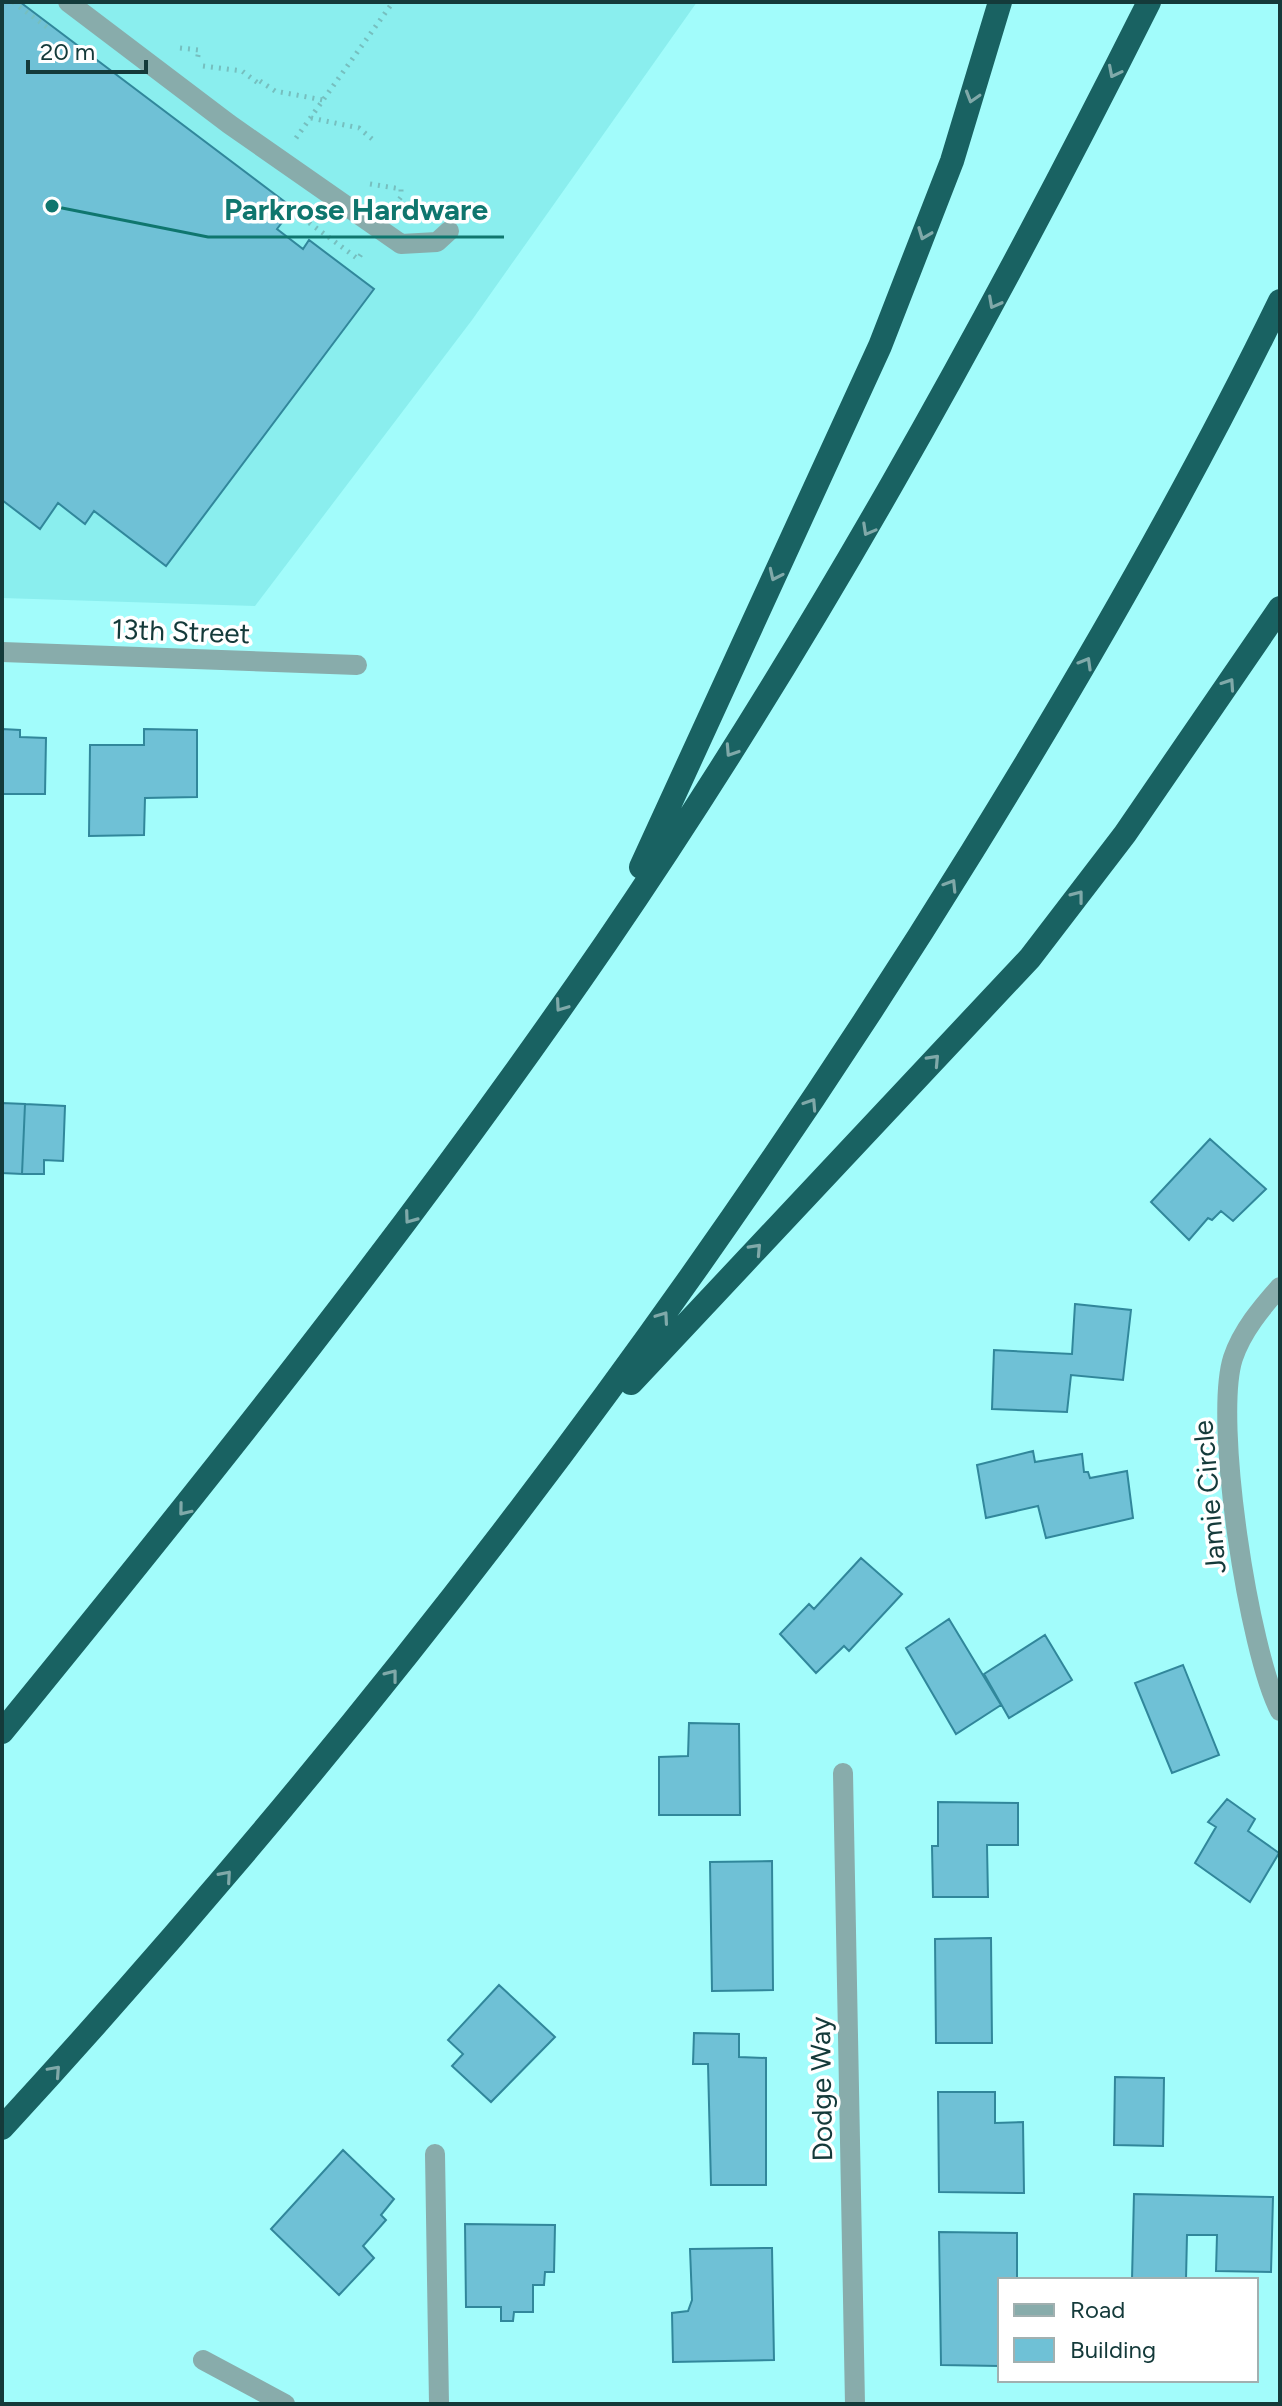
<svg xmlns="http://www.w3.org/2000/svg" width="1282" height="2406" font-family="Figtree,sans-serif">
  <rect width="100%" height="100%" fill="#a2fcfb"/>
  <path fill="#8aeeee" d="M2,2H697L472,320L255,606L2,598Z"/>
  <path fill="#6fc1d6" stroke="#31879b" stroke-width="2" d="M2,2H20L293,208L277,229L303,249L309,240L374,289L166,566L94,511L85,524L58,503L40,529L2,500Z
    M2,729L20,730V737L46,738L45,794H2Z
    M144,729L197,730V797L145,798L144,835L89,836L90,745H144Z
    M2,1103L25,1104L22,1174L2,1173Z
    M25,1104L65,1106L63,1161L44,1160V1174H22Z
    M1210,1139L1266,1189L1233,1221L1221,1211L1212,1220L1208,1218L1189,1240L1151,1202Z
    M1075,1304L1131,1310L1123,1380L1071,1375L1067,1412L992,1409L994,1350L1072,1354Z
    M1033,1451L1035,1462L1082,1454L1084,1472H1088L1090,1478L1127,1471L1133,1518L1046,1538L1038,1506L986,1518L977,1465Z
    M861,1558L902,1594L849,1651L844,1646L816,1673L780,1634L809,1604L814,1609Z
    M949,1619L1001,1705L956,1734L906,1648Z
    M1045,1635L1072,1680L1009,1718L984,1674Z
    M1183,1665L1219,1755L1172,1773L1135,1683Z
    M689,1723L739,1724L740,1815H659V1757L688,1756Z
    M1227,1799L1255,1819L1248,1831L1279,1853L1250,1902L1195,1863L1216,1827L1208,1822Z
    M938,1802L1018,1803V1845H987L988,1897H933L932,1846H938Z
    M772,1861L773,1990L712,1991L710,1862Z
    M991,1938L992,2043H936L935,1939Z
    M499,1985L555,2037L491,2102L452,2066L463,2054L448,2040Z
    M694,2033L739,2034V2057L766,2058V2185H711L708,2064H693Z
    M1115,2077L1164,2078L1163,2146L1114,2145Z
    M938,2092H995V2123L1023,2122L1024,2193L939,2192Z
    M343,2150L394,2199L381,2215L386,2220L363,2246L374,2258L339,2295L271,2229Z
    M1134,2194L1273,2197L1271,2272L1216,2271L1217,2235H1187L1186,2280H1132Z
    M465,2224L555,2225L554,2272H545L544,2285H533V2312H514L513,2321H501V2307H466Z
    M939,2232L1017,2233V2280H1000L999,2366L941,2365Z
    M772,2248L774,2360L673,2362L672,2313L688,2311L692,2300L690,2249Z"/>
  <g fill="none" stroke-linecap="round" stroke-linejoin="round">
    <path stroke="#76bfbf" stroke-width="5" stroke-dasharray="2 6" stroke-linecap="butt" d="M13,2L48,28
      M180,48L199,50L197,61
      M203,66L242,71L258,83
      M260,81L275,91L323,100
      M311,118L359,128L372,139
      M296,138L393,2
      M370,184L401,189V197L394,206
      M277,199L358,259L363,251"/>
    <path stroke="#88acab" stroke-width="20" d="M68,2L229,124L401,244L437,242L449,231
      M2,652L357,665
      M1280,1287C1262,1307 1242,1331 1233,1358C1213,1420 1249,1652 1280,1711
      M843,1773L855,2404
      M435,2154L439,2404
      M203,2360L285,2404"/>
    <path stroke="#196262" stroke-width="24" d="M641,867L880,346L952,161L1000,2
      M631,1383L1030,958L1125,834L1280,608
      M2,1732C212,1475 418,1217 606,943C811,643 986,327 1149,2
      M2,2128C367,1731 689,1310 973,850C1083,672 1188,490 1280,301"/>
  </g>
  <defs><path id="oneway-chevron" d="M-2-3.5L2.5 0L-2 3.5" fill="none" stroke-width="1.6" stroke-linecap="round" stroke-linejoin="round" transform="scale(2)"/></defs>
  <g stroke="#80a9a9">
    <use href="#oneway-chevron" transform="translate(1114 72) rotate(117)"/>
    <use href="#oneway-chevron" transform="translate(972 97) rotate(107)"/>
    <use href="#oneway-chevron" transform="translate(924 234) rotate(111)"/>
    <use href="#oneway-chevron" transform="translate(994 303) rotate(118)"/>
    <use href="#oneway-chevron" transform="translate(868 530) rotate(119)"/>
    <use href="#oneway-chevron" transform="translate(775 575) rotate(115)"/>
    <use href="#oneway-chevron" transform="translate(1086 663) rotate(-60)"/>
    <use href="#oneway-chevron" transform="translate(1229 684) rotate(-56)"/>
    <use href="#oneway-chevron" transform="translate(731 751) rotate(123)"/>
    <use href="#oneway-chevron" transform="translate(951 885) rotate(-58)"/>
    <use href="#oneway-chevron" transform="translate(1078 896) rotate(-52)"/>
    <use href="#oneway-chevron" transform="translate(561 1006) rotate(125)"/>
    <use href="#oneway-chevron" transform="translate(934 1060) rotate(-47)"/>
    <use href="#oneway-chevron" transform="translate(811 1104) rotate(-57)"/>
    <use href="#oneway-chevron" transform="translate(410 1218) rotate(126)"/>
    <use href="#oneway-chevron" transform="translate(756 1249) rotate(-47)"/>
    <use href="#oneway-chevron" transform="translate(663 1317) rotate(-55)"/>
    <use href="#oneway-chevron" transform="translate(184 1510) rotate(129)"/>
    <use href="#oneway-chevron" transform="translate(392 1675) rotate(-52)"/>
    <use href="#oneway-chevron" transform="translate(226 1876) rotate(-49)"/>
    <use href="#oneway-chevron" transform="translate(55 2071) rotate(-48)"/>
  </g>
  <g text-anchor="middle" stroke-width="7" stroke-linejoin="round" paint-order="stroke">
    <g font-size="28" fill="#143a3a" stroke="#fff">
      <text transform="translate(181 631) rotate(2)" y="10">13th Street</text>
      <text transform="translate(1209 1497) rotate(-95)" y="10">Jamie Circle</text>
      <text transform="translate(821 2089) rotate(-91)" y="10">Dodge Way</text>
    </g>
  </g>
  <path fill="none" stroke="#0f766e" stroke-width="3" d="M52 206L208 237H504"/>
  <circle fill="#0f766e" stroke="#fff" stroke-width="3" cx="52" cy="206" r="8"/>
  <g font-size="30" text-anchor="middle" font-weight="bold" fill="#0f766e" stroke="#fff" stroke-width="7" stroke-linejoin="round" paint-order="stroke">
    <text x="356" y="220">Parkrose Hardware</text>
  </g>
  <rect width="1282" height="2406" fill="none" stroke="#143a3a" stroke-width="8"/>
  <rect x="998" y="2278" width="260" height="104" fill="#ffffff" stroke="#a1b0b0" stroke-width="2"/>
  <rect x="1014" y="2304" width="40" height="12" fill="#88acab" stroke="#a1b0b0" stroke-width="2"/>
  <text x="1070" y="2318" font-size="24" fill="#143a3a">Road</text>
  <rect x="1014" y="2338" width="40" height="24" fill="#6fc1d6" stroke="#a1b0b0" stroke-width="2"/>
  <text x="1070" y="2358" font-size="24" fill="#143a3a">Building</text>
  <path d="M28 60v12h118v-12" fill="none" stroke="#143a3a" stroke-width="4"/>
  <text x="40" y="60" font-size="24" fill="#143a3a" stroke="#ffffff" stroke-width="6" paint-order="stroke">20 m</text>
</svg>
